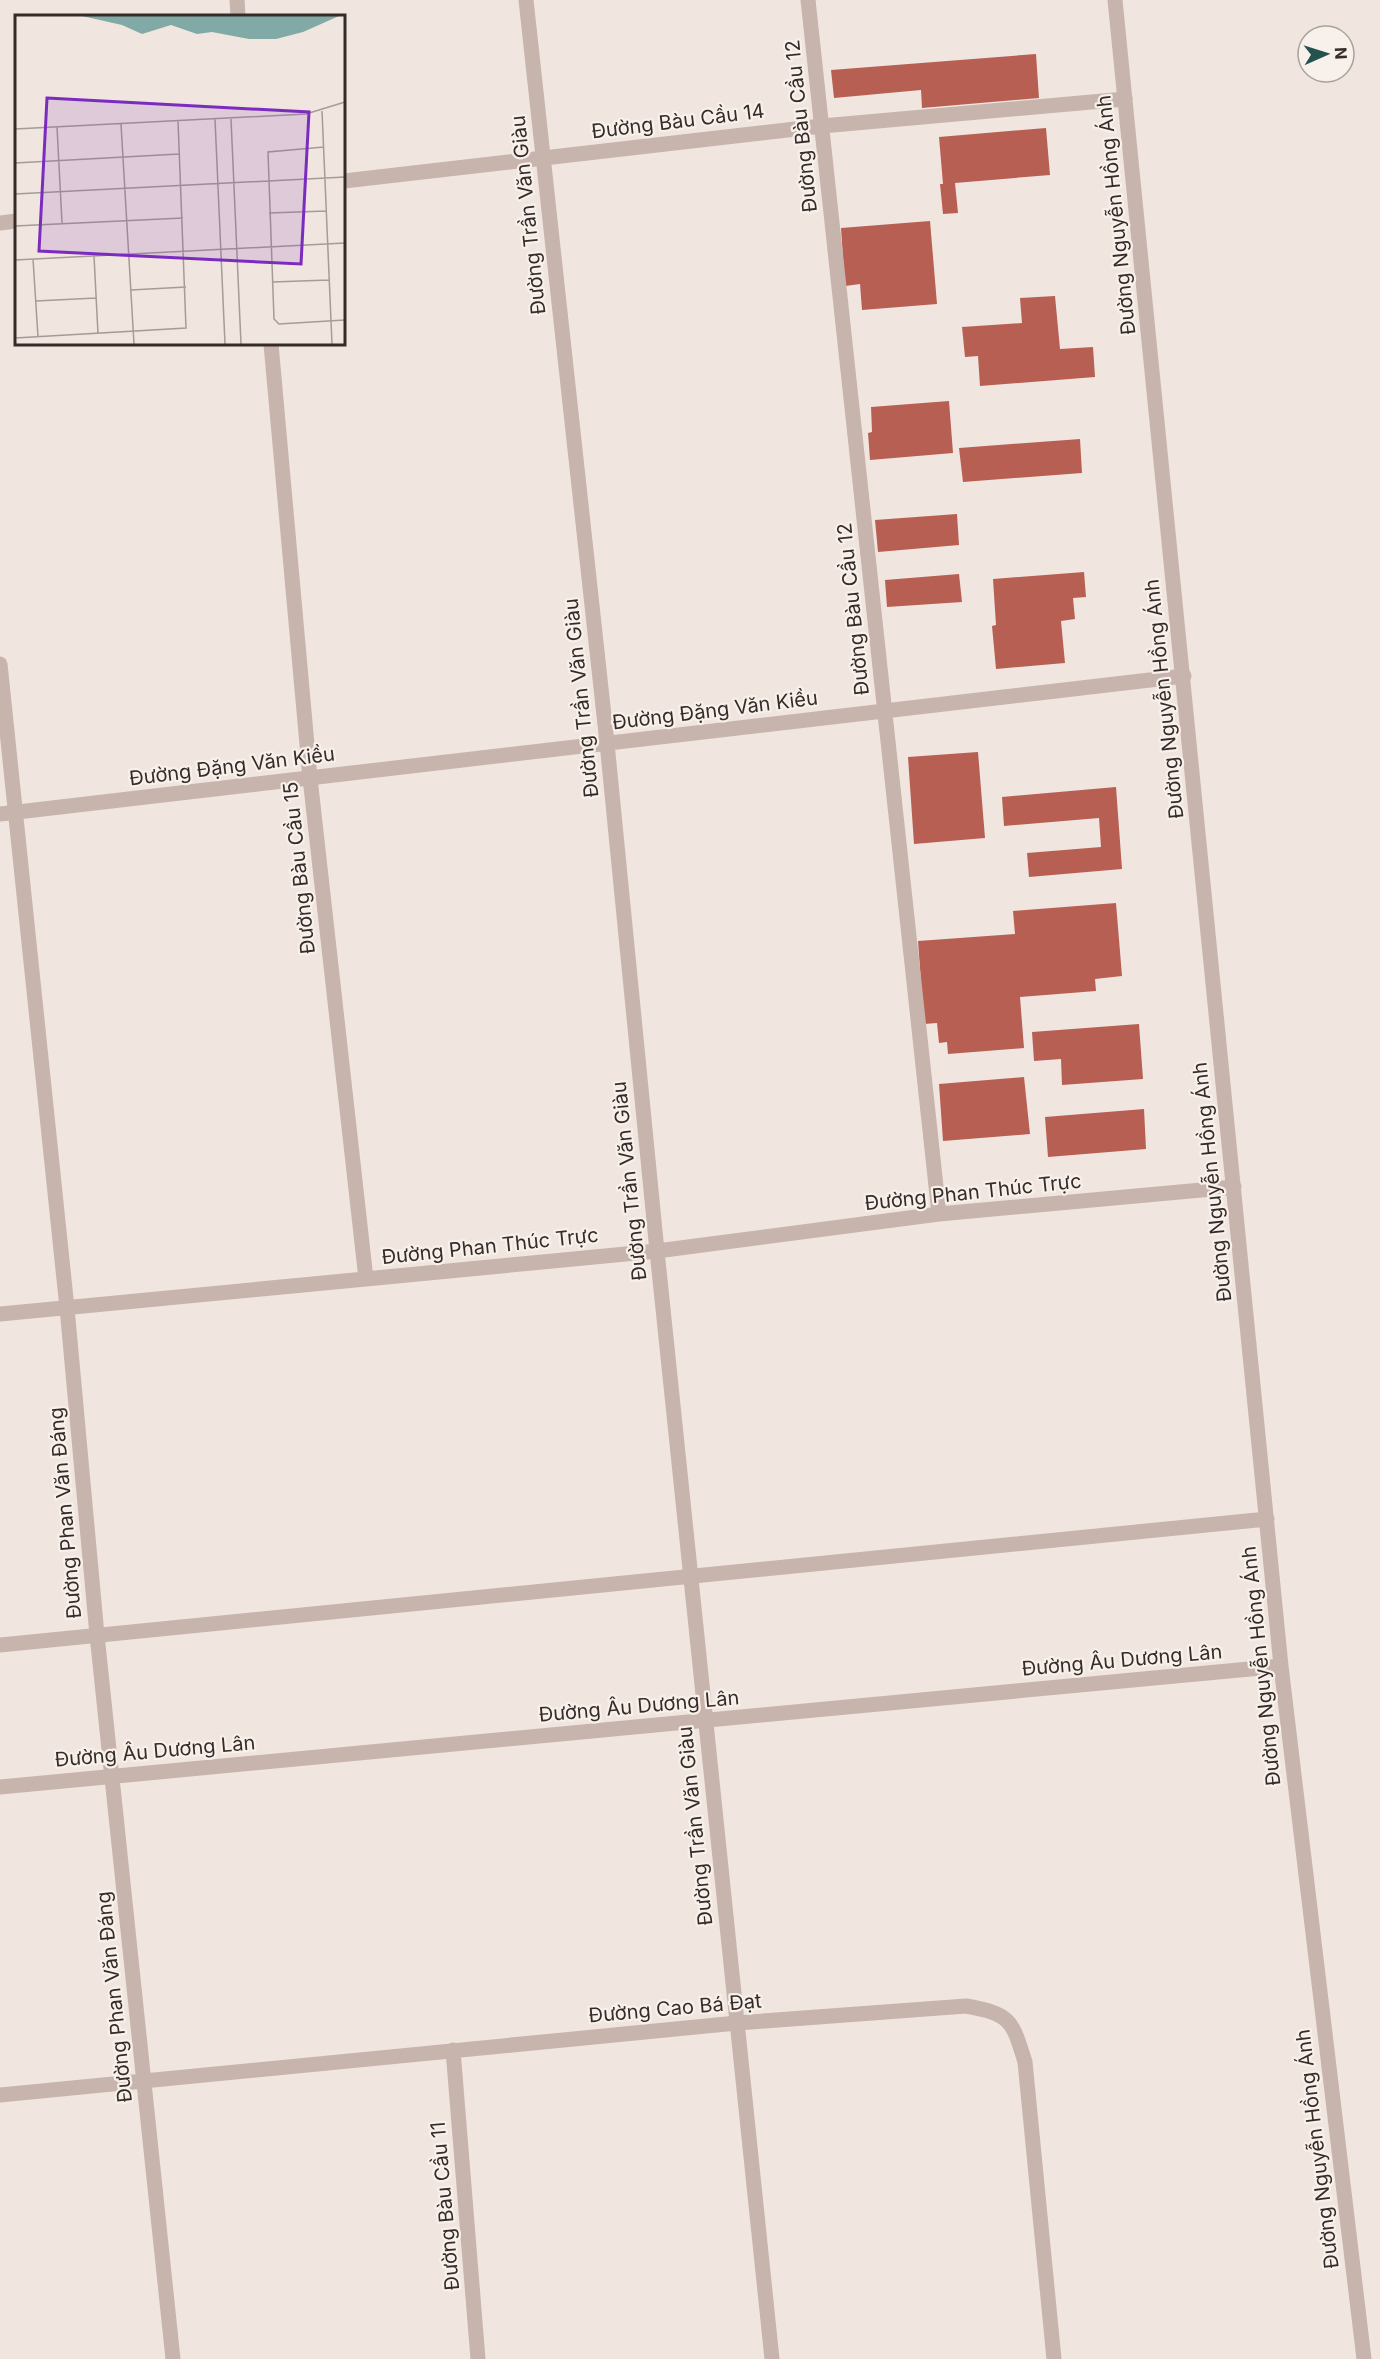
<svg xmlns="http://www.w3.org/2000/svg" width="1380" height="2359" font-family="Inter,sans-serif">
  <rect width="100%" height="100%" fill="#f0e5df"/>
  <path fill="#b85f54" d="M1036,54L1039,98L922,108L921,90L834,98L831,70Z
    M1046,128L1050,175L955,183L958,213L943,214L940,184H943L939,137Z
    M930,221L937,304L862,310L860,284L845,286L841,228Z
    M1055,296L1060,349L1093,347L1095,377L980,386L978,356L965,357L962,327L1022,323L1020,298Z
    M949,401L953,453L870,460L868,433L872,432L871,407Z
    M1080,439L1082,473L963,482L959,448Z
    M957,514L959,545L878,552L875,520Z
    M1084,572L1086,597L1073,598L1075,619L1061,621L1065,663L996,669L992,626L996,625L993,579Z
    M959,574L962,602L887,607L885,580Z
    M978,752L985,838L914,844L908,757Z
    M1116,787L1122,869L1029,877L1027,853L1101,847L1099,818L1004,826L1002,797Z
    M1116,903L1122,976L1095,979L1096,991L1020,997L1024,1048L948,1054L947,1042L939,1043L937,1023L924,1024L918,941L1015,934L1013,911Z
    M1139,1024L1143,1079L1062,1085L1061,1059L1034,1061L1032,1032Z
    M1024,1077L1030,1134L943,1141L939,1084Z
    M1144,1109L1146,1149L1048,1157L1045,1117Z"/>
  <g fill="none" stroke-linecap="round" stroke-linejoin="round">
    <path stroke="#c7b4ac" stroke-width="15" d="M0,223L16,221"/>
    <path stroke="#c7b4ac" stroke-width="15" d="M237,0L238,16
      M526,0L607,743L657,1251L772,2359
      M808,0L939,1214
      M344,181L822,126L1125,99
      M271,344L310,778L366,1279
      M0,664L67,1308L97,1635L173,2359
      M0,814L1184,676
      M0,1314L657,1251L939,1214L1234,1187
      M453,2050L478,2359
      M0,2095L737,2023L966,2006C1011,2014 1012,2020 1025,2062L1054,2359"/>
    <path stroke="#c7b4ac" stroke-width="15" d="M1115,0L1281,1666L1364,2359
      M0,1645L1267,1519
      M0,1787L1281,1666"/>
  </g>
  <g text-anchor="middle" stroke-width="4.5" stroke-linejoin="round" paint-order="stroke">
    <g font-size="20" fill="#352c2a" stroke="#f8f0ea">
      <text transform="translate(678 121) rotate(-7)" y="7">Đường Bàu Cầu 14</text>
      <text transform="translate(801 126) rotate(-96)" y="7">Đường Bàu Cầu 12</text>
      <text transform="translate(528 215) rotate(-96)" y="7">Đường Trần Văn Giàu</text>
      <text transform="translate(1116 215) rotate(-96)" y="7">Đường Nguyễn Hồng Ánh</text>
      <text transform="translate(853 609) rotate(-96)" y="7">Đường Bàu Cầu 12</text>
      <text transform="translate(581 698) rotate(-96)" y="7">Đường Trần Văn Giàu</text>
      <text transform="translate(1164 699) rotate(-96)" y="7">Đường Nguyễn Hồng Ánh</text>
      <text transform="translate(715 710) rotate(-7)" y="7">Đường Đặng Văn Kiều</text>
      <text transform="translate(232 766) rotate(-7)" y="7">Đường Đặng Văn Kiều</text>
      <text transform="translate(299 868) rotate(-96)" y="7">Đường Bàu Cầu 15</text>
      <text transform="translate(629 1181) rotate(-96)" y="7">Đường Trần Văn Giàu</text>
      <text transform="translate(1212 1182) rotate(-96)" y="7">Đường Nguyễn Hồng Ánh</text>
      <text transform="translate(973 1192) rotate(-6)" y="7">Đường Phan Thúc Trực</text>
      <text transform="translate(490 1246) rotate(-6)" y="7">Đường Phan Thúc Trực</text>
      <text transform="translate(65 1513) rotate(-95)" y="7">Đường Phan Văn Đáng</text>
      <text transform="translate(1122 1660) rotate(-5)" y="7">Đường Âu Dương Lân</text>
      <text transform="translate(1261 1666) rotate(-96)" y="7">Đường Nguyễn Hồng Ánh</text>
      <text transform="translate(639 1706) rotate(-5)" y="7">Đường Âu Dương Lân</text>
      <text transform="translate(155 1751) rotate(-5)" y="7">Đường Âu Dương Lân</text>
      <text transform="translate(695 1826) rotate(-96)" y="7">Đường Trần Văn Giàu</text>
      <text transform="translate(114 1997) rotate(-96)" y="7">Đường Phan Văn Đáng</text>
      <text transform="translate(675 2008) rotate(-5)" y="7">Đường Cao Bá Đạt</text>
      <text transform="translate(1317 2149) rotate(-97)" y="7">Đường Nguyễn Hồng Ánh</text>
      <text transform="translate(445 2206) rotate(-95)" y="7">Đường Bàu Cầu 11</text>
    </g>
  </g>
  <g transform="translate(15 15)">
    <rect width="330" height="330" fill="#f0e5df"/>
    <path d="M67,1H324L288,17L261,24H234L197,17L182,19L156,10L127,19L107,10Z" fill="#81aaa6"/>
    <path fill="none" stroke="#a59b97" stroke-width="1.5" d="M307,96L317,329M200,104L210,329M216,104L226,329M106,109L119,329M42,112L47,208M0,114L291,99L330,87M309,132L253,137L259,304L264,309L330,305M0,148L164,139M0,179L330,162M254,198L311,196M0,211L168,203M79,241L83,319M18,244L23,322M0,245L330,228M257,267L314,265M116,275L171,272M21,286L81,283M0,323L171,313L163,106"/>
    <path fill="#7b2cbf" fill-opacity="0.15" stroke="#7b2cbf" stroke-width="3" d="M32,83L294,97L286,249L24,236Z"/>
    <rect width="330" height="330" fill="none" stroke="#352c2a" stroke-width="3"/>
  </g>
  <g transform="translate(1326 54) rotate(87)"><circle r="28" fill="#f8f0ea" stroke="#aaa29d" stroke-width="1.5"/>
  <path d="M0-4.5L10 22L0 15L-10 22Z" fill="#24524f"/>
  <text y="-9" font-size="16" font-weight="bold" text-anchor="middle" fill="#352c2a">N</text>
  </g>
</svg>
